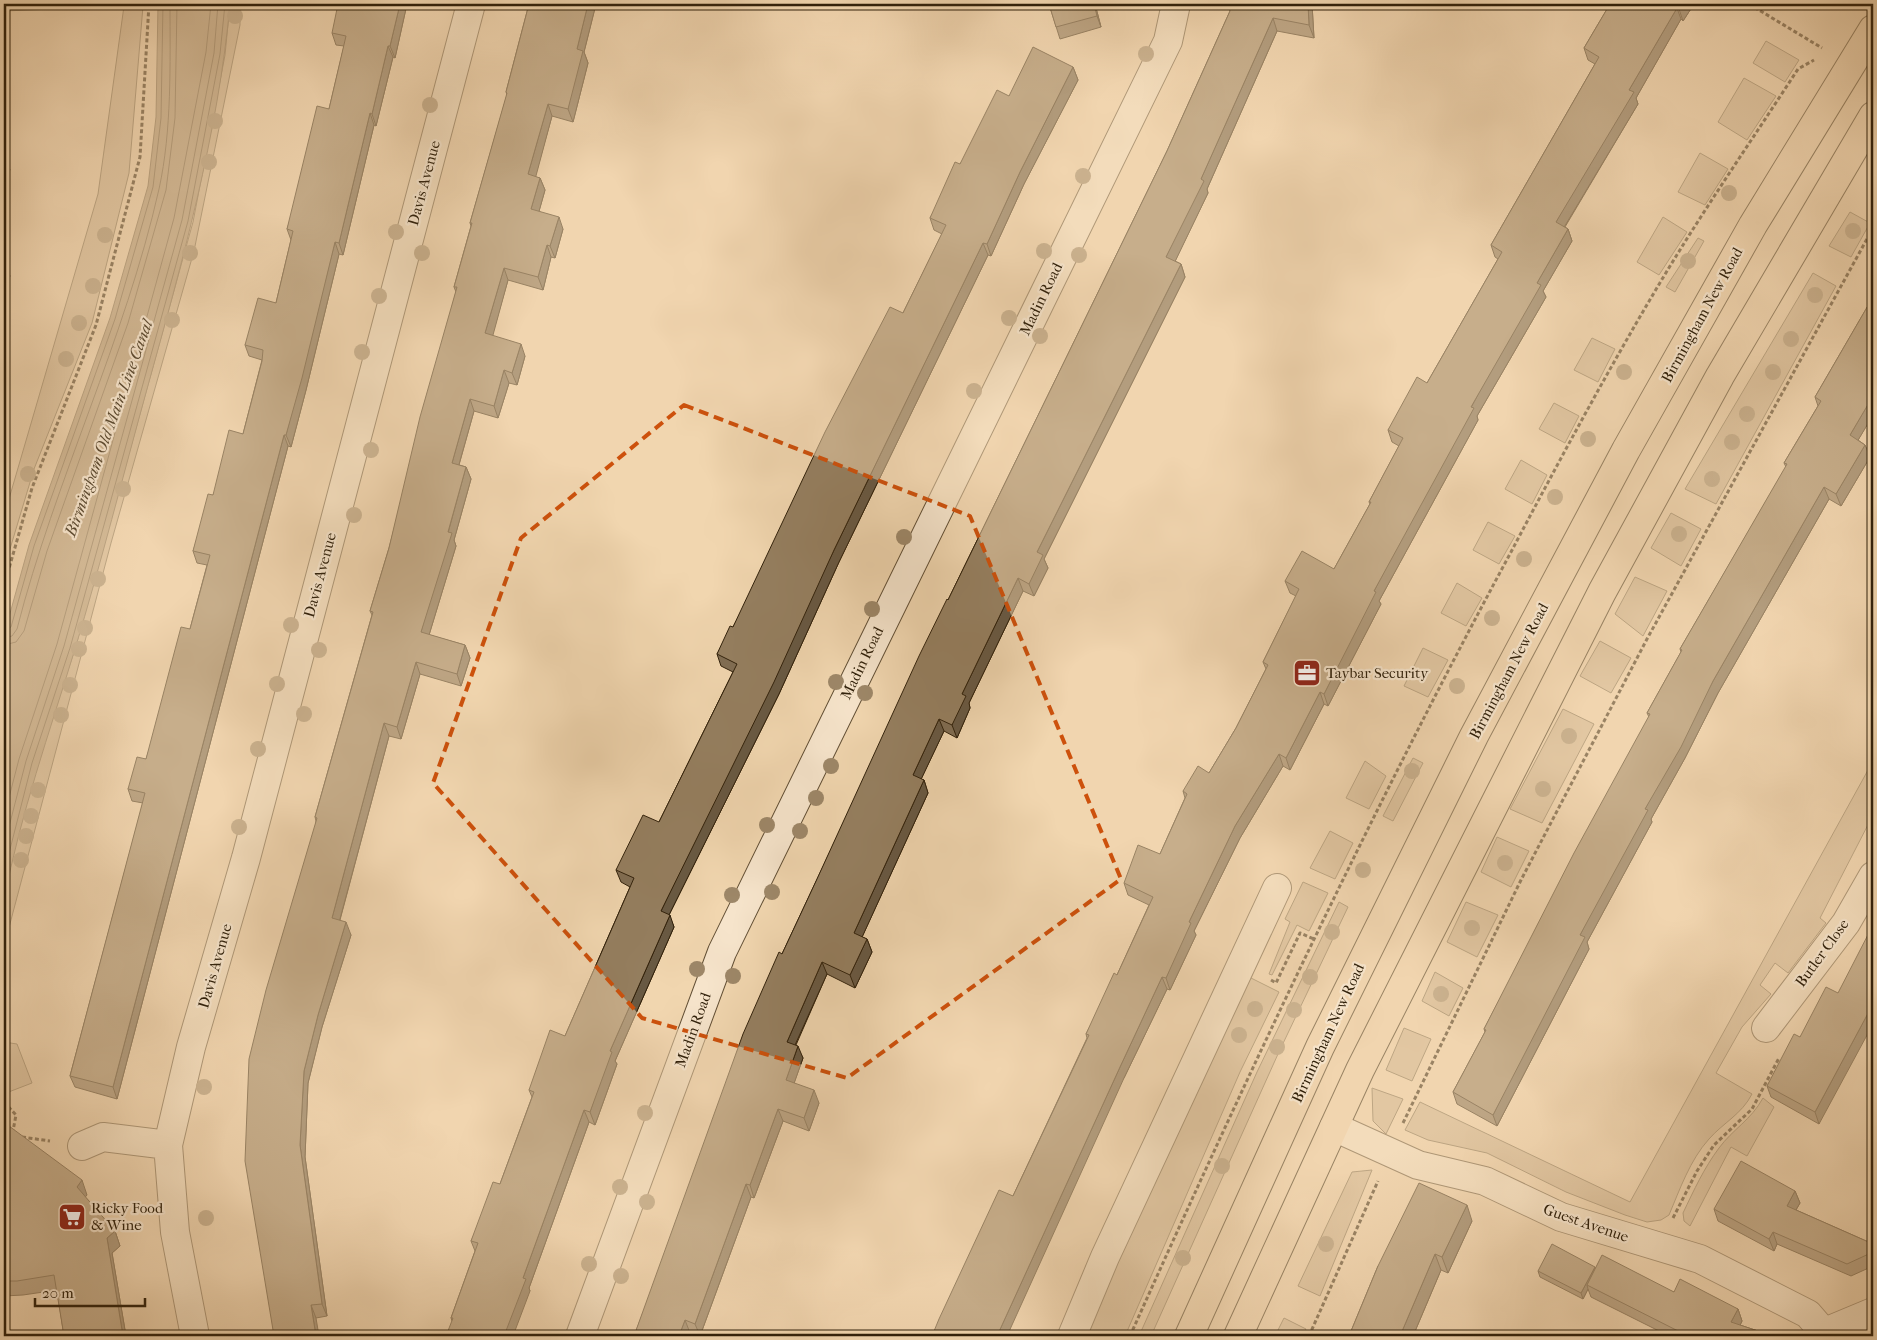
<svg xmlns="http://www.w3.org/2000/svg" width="1877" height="1340" font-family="'IM FELL French Canon',serif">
  <rect width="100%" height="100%" fill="#f1d6af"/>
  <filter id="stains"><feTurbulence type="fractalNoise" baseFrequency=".004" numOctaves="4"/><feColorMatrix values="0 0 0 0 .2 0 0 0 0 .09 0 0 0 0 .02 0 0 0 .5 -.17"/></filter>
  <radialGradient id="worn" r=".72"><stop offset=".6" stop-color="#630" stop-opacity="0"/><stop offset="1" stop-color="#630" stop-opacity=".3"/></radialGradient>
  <path fill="#d0b793" stroke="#806c4f" d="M4,4H143V6L129,173L92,323L34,469L4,569V516L98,194L124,6L4,11Z
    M230,4H240V25L194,251L111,543L7,935L4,993V900L10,865L37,764L75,649L193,222L225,55Z
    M1766,41L1799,60L1785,82L1753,63Z
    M1744,78L1776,96L1747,140L1718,122Z
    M1700,153L1728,169L1705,205L1678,192Z
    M1850,212L1870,223L1851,257L1829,246Z
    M1663,217L1687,232L1659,275L1637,262Z
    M1698,238L1704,241L1675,292L1666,287Z
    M1813,273L1836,286L1716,504L1685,489Z
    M1592,338L1615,349L1598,382L1574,370Z
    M1554,403L1579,416L1565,443L1539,429Z
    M1521,460L1547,475L1532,504L1505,489Z
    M1671,513L1701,529L1681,566L1651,548Z
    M1488,522L1515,536L1499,564L1473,550Z
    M1635,577L1667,591L1643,636L1615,614Z
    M1457,583L1482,598L1466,626L1441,613Z
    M1600,641L1631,658L1611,693L1580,676Z
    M1423,648L1448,660L1428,697L1404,686Z
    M1563,709L1594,724L1542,823L1510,809Z
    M1413,758L1423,763L1393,821L1383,816Z
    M1365,761L1386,776L1369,809L1346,798Z
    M1873,761V815L1820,918L1826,923L1788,973L1775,963L1760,985L1771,994L1742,1027L1716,1073L1752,1094C1742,1114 1723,1123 1709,1139C1690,1160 1680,1189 1669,1215L1661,1220L1647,1222L1625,1215L1566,1192L1487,1153L1428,1140L1405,1130L1420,1102L1630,1202Z
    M1330,831L1353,843L1335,879L1310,868Z
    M1497,837L1529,851L1511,887L1481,872Z
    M1303,882L1328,893L1309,931L1297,925L1272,975L1269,974L1290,922L1285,919Z
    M1339,902L1348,907L1278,1054L1151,1336H1139L1257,1072Z
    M1466,902L1498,915L1477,957L1447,942Z
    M1435,972L1463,988L1449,1016L1422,1001Z
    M1249,977L1279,992L1240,1072L1125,1336H1084Z
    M1404,1028L1431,1039L1412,1081L1386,1070Z
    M4,1042L17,1044L32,1083L6,1093L4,1092Z
    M1372,1088L1403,1099L1386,1134L1373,1121Z
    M1763,1098L1774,1107L1747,1156L1731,1147L1690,1226L1684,1221L1683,1213C1694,1190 1704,1168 1719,1148C1733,1129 1751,1120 1763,1098Z
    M1372,1170L1320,1296L1298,1286L1352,1172Z
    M1284,1318L1306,1329L1302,1336H1275Z"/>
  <path fill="#b09877" stroke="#7d684c" d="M158,4H230C218,135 182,263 147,389C123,476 101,563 75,649C49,734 21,812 4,900V635L29,545L110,318L148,186L156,117Z"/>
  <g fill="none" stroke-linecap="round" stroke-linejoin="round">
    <path stroke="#705c41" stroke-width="1" d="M4,631L11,627L34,546L115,319L153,187L161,118L163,4
      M4,638L12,636L17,629C55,480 125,340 159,189C172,130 170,64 170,4
      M4,645L16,642L24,631L47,551L128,323L166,190L175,118L177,4
      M4,817L19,759L57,644L174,218L206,52L211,4
      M4,846L26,761L64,646L182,220L214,53L218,4
      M4,873L32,763L70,648L188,221L220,54L225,4"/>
    <g stroke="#614e34" stroke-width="30">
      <path id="minor" d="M1766,1028L1846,923L1873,876
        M1334,1127L1418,1165L1485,1181L1561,1217L1700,1259L1808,1314L1827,1336
        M82,1146L103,1137L168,1145
        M1825,1332L1873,1312
        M195,1336L175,1232L168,1145L191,1047L246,858L471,4
        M580,1336L722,952L1168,41L1176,4
        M1072,1336L1105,1257L1277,888"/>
    </g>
    <g stroke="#31210b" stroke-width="30">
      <path id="highway" d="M1189,1336L1320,1047L1474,736L1626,450L1753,225L1873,29
        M1238,1336L1360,1070L1602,592L1720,376L1873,116"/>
    </g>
    <path stroke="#31210b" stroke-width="3" stroke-dasharray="4 2.5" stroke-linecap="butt" d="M1749,4L1822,48
      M4,586L32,488L96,325L140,157L149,4
      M1271,980L1276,983L1300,933L1314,939
      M4,1102L16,1115L13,1131
      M1403,1123L1521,880L1647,639L1873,228
      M22,1137L50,1141
      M1673,1218L1697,1171L1714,1145L1752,1109L1779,1058
      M1130,1336C1249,1071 1373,808 1511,552C1559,461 1608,370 1661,281C1704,209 1752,140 1798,69L1814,60
      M1309,1336L1378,1181"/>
    <use href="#minor" stroke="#f6e4cb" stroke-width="28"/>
    <use href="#highway" stroke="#f1d6af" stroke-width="28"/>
  </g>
  <g fill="#9d8768">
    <circle cx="235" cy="16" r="8"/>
    <circle cx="1146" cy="54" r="8"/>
    <circle cx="430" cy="105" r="8"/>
    <circle cx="215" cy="121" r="8"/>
    <circle cx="209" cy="162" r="8"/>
    <circle cx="1083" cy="176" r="8"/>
    <circle cx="1729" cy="193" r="8"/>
    <circle cx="1853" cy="231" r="8"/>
    <circle cx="396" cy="232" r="8"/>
    <circle cx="105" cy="235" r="8"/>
    <circle cx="1044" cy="251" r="8"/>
    <circle cx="190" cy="253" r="8"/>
    <circle cx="422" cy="253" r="8"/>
    <circle cx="1079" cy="255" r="8"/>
    <circle cx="1688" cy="261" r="8"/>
    <circle cx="93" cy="286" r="8"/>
    <circle cx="1815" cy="295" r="8"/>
    <circle cx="379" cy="296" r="8"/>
    <circle cx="1009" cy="318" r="8"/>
    <circle cx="172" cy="320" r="8"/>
    <circle cx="79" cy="323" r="8"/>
    <circle cx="1040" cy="336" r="8"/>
    <circle cx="1791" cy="339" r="8"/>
    <circle cx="362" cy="352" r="8"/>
    <circle cx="66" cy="359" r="8"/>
    <circle cx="1624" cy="372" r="8"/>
    <circle cx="1773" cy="372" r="8"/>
    <circle cx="974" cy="391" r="8"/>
    <circle cx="1747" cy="414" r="8"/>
    <circle cx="1588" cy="439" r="8"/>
    <circle cx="1732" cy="442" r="8"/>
    <circle cx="371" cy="450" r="8"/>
    <circle cx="28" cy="474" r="8"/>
    <circle cx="1712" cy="479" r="8"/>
    <circle cx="123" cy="489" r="8"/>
    <circle cx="1555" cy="497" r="8"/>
    <circle cx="354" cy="515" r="8"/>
    <circle cx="1679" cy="534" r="8"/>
    <circle cx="904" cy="537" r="8"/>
    <circle cx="1524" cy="559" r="8"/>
    <circle cx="98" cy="579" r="8"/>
    <circle cx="872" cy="609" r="8"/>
    <circle cx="1492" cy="618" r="8"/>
    <circle cx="291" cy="625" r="8"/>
    <circle cx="85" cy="628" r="8"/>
    <circle cx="79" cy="649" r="8"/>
    <circle cx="319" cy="650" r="8"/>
    <circle cx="836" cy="682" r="8"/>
    <circle cx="277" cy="684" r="8"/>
    <circle cx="70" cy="685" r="8"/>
    <circle cx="1457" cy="686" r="8"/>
    <circle cx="865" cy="693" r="8"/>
    <circle cx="304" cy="714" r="8"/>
    <circle cx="61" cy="715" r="8"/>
    <circle cx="1569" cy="736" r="8"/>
    <circle cx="258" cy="749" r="8"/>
    <circle cx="831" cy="766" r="8"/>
    <circle cx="1412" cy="771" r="8"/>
    <circle cx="1543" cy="789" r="8"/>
    <circle cx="38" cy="790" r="8"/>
    <circle cx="816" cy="798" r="8"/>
    <circle cx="31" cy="816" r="8"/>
    <circle cx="767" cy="825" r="8"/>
    <circle cx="239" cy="827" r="8"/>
    <circle cx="800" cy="831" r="8"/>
    <circle cx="26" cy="836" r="8"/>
    <circle cx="21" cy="860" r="8"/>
    <circle cx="1505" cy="863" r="8"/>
    <circle cx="1363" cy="870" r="8"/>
    <circle cx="772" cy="892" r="8"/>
    <circle cx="732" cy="895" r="8"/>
    <circle cx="1472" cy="928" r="8"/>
    <circle cx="1332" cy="932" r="8"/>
    <circle cx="697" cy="969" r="8"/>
    <circle cx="733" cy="976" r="8"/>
    <circle cx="1310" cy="977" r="8"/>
    <circle cx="1441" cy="994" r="8"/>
    <circle cx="1255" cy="1009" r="8"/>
    <circle cx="1294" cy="1010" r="8"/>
    <circle cx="1239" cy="1035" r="8"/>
    <circle cx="1277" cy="1047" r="8"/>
    <circle cx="204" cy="1087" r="8"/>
    <circle cx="645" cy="1113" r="8"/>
    <circle cx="1222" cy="1166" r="8"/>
    <circle cx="620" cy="1187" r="8"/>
    <circle cx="647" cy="1202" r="8"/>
    <circle cx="206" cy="1218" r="8"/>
    <circle cx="1326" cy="1244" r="8"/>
    <circle cx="1183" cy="1258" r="8"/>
    <circle cx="589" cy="1264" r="8"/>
    <circle cx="621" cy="1276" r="8"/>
  </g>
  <path fill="#806d53" stroke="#31210b" d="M407,4L395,58L393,57L376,126L374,125L343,255L339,254L306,390L291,447L288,446L117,1099L75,1087L70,1076L143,803L132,801L128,789L146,759L190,629L207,565L197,563L193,551L213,495L243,434L262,360L249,356L245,345L276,303L291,240L287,229L329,109L344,46L336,45L332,33Z
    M529,4H596L584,52L588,63L573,122L552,116L535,177L540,178L545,190L539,211L563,229L555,258L551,257L543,290L508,280L492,336L525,356L517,385L509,383L498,418L474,411L459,465L466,467L471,479L454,540L456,546L429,635L465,645L470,658L461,686L420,674L401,739L389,736L340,920L351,935L322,1027L308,1083L305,1157L327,1316L316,1318L274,1336L316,821L315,817L372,615L370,611L389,548L456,292L454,287L471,226L470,223L507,95L506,92Z
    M1049,4H1095L1101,27L1060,39Z
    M1229,4H1312L1314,38L1277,31L1207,189L1208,193L1175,261L1181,264L1185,277L1044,559L1048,568L1034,596L1023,591L969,703L970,708L957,738L944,731L921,779L924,780L928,793L862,937L867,939L872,952L855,988L827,974L796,1045L803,1058L794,1083L819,1103L809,1131L783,1121L754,1198L751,1197L700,1336L690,1333L634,1336L782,954L948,600L1167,151L1230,11Z
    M1610,4H1694L1683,21L1681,19L1636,98L1638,104L1565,227L1568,229L1572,241L1543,291L1546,297L1477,416L1478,420L1379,601L1381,604L1328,706L1324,704L1290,770L1283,766L1240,838L1194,931L1196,935L1170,990L1167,989L1124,1078L1013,1196L1087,1038L1086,1034L1117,975L1149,905L1128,895L1124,883L1160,854L1185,798L1183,791L1209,773L1236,728L1266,669L1263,662L1296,596L1290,593L1285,581L1334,569L1370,504L1369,502L1399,446L1392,442L1388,430L1427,383L1498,259L1495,257L1491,245L1595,64L1588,60L1584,48Z
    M1073,67L1078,80L1024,184L991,256L988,255L839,562L779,694L669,915L674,927L615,1061L617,1064L595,1125L589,1122L529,1288L530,1291L452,1321L451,1318L475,1251L471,1241L500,1184L532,1097L529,1090L565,1036L630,887L621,882L616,870L659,822L733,672L721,666L717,654L733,627L903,313L942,234L934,230L930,218L960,164L1009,96Z
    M1873,297V415L1858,440L1865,445L1870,457L1841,506L1829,499L1718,693L1685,758L1651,819L1652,822L1587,942L1589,949L1497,1126L1457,1104L1453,1092L1485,1032L1484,1029L1649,717L1647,713L1681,652L1680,649L1786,467L1784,463L1818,406L1815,397Z
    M1838,993L1819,1124L1771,1097L1767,1086L1800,1037Z
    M4,1130L87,1195L85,1197L115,1231L120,1246L112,1253L126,1336H64L57,1290L23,1295L4,1296Z
    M1795,1191L1800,1203L1796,1210L1873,1244V1266L1851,1276L1777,1244L1774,1251L1718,1221L1714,1209Z
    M1472,1221L1448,1273L1441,1270L1413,1336H1349L1378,1266Z
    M1595,1269L1674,1292L1738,1309L1742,1321L1740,1325L1773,1336H1669L1591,1297L1588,1289L1583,1299L1540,1277L1538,1271Z"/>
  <path fill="#685943" stroke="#31210b" d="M400,4H407L395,58L390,46Z
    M588,4H596L584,52L588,63L573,122L568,109L577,49Z
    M1094,4H1095L1101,27L1097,16Z
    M1308,4H1312L1314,38L1309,25Z
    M1683,4H1694L1683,21L1679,9Z
    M1677,8L1681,19L1636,98L1638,104L1560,234L1556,222L1629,90Z
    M1273,18L1277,31L1207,189L1208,193L1171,270L1166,257Z
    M388,46L393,57L376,126L372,114Z
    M1073,67L1078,80L1024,184L991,256L987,244L1020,172Z
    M548,104L552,116L533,187L528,174Z
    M370,113L374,125L343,255L339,243Z
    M6,159L10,170L4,178V161Z
    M540,178L545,190L536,222L531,209Z
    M4,213L8,225L4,237Z
    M559,217L563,229L555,258L550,246Z
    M1568,229L1572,241L1543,291L1546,297L1477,416L1478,420L1379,601L1381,604L1328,706L1324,694L1374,591L1537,283Z
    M335,242L339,254L306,390L291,447L286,435Z
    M983,243L988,255L839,562L779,694L665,923L661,911L834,550Z
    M547,245L551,257L543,290L538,277Z
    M6,264L10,276L4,292V269Z
    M1181,264L1185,277L1044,559L1048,568L1034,596L1029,584L1037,552Z
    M504,268L508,280L490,346L485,333Z
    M521,344L525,356L517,385L512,373Z
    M504,370L509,383L498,418L494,406Z
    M1873,396V415L1854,447L1850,435Z
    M470,399L474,411L456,475L452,463Z
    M284,435L288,446L117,1099L113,1087Z
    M1865,445L1870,457L1841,506L1836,494Z
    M466,467L471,479L454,540L456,546L426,645L421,632Z
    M1824,487L1829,499L1718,693L1685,758L1651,819L1652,822L1587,942L1589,949L1497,1126L1493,1115L1580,935L1645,809L1713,681Z
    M1018,578L1023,591L969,703L970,708L957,738L952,725L962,694Z
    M465,645L470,658L461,686L457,674Z
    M416,662L420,674L401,739L397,727Z
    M1320,692L1324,704L1290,770L1286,758Z
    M939,719L944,731L917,788L913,775Z
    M384,723L389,736L337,930L332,918Z
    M1279,754L1283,766L1240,838L1194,931L1196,935L1170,990L1166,978L1189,922L1235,826Z
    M924,780L928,793L858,946L854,933Z
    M670,915L674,927L615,1061L617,1064L595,1125L590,1112L610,1051Z
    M346,922L351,935L322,1027L308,1083L305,1157L327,1316L322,1304L300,1145L304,1071L318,1015Z
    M867,939L872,952L855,988L850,975Z
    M822,962L827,974L791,1054L787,1042Z
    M1162,977L1167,989L1124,1078L1007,1336H997L1120,1067Z
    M1873,1004V1024L1819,1124L1815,1112Z
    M798,1046L803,1058L791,1092L786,1080Z
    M814,1090L819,1103L809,1131L804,1118Z
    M778,1109L783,1121L754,1198L750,1185Z
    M584,1110L589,1122L529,1288L530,1291L513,1336H504L523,1278Z
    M82,1180L87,1195L82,1201L77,1187Z
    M746,1184L751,1197L700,1336L695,1324Z
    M1795,1191L1800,1203L1791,1218L1787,1206Z
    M1467,1205L1472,1221L1448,1273L1442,1257Z
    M115,1231L120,1246L112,1253L126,1336H123L107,1238Z
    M1773,1232L1777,1244L1774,1251L1769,1239Z
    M1435,1254L1441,1270L1413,1336H1400Z
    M1595,1267L1597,1273L1587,1285L1588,1289L1583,1299L1581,1293Z
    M311,1305L316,1318L319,1336H316Z
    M1738,1309L1742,1321L1736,1334L1731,1322Z
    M685,1320L690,1333L689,1336H679Z"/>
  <path fill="#957f60" stroke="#31210b" d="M338,4H400L390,46H388L372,114L370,113L339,243L335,242L302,378L286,435H284L113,1087L70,1076L145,793L128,789L137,757L146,759L181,627L190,629L210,555L193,551L208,494L213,495L229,430L243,434L262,361L263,350L245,345L258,298L276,303L293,231L287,229L317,106L329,109L346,36L332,33Z
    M529,4H588L577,49L583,51L568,109L548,104L528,174L540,178L531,209L559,217L550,246L547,245L538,277L504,268L485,333L521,344L512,373L504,370L494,406L470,399L452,463L466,467L448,532L452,533L421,632L465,645L457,674L416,662L397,727L384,723L332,918L346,922L318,1015L304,1071L300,1145L322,1304L311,1305L316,1336H274L245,1161L249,1059L266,990L317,818L315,817L373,612L370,611L389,548L420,417L457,287H454L472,223H470L507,93L506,92Z
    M1049,4H1094L1097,16L1056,27Z
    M1229,4H1308L1309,25L1273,18L1201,179L1204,181L1166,257L1181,264L1037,552L1043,555L1029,584L1018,578L962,694L966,696L952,725L939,719L913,775L924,780L854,933L867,939L850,975L822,962L787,1042L798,1046L786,1080L814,1090L804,1118L778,1109L750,1185L746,1184L695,1324L685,1320L679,1336H634L743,1034L779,952L782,954L817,879L919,656L947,599L948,600L1167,151L1230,11Z
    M1610,4H1683L1679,9L1677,8L1629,90L1634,92L1556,222L1568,229L1537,283L1541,285L1471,407L1474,408L1374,591L1376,592L1324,694L1320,692L1286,758L1279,754L1235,826L1189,922L1191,923L1166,978L1162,977L1120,1067L997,1336H932L939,1319L999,1190L1013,1196L1089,1035L1086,1034L1114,973L1117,975L1153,897L1124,883L1138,845L1160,854L1187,794L1183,791L1198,766L1209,773L1236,728L1268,665L1263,662L1299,589L1285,581L1302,551L1334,569L1371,502H1369L1403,438L1388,430L1417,377L1427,383L1502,252L1491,245L1599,57L1584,48Z
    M1033,47L1073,67L1020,172L987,244L983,243L834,550L774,682L661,911L670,915L610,1051L612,1052L590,1112L584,1110L523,1278L526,1279L504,1336H446L453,1318H451L478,1243L471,1241L493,1182L500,1184L534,1092L529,1090L550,1030L565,1036L634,878L616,870L643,815L659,822L737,664L717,654L730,626L733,627L825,432L890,307L903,313L946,225L930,218L955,162L960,164L997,90L1009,96Z
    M1873,297V396L1850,435L1865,445L1836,494L1824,487L1713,681L1681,747L1645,809L1648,810L1580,935L1585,937L1493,1115L1453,1092L1486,1030L1484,1029L1574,853L1650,714L1647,713L1682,650L1680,649L1787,464L1784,463L1821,401L1815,397Z
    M1873,925V1004L1815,1112L1767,1086L1794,1034L1800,1037L1826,987L1838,993Z
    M9,1126L82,1180L77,1187L115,1231L107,1238L123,1336H64L54,1275L17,1281H4V1130Z
    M1741,1161L1795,1191L1787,1206L1873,1244V1252L1847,1264L1773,1232L1769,1239L1714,1209Z
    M1419,1183L1467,1205L1442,1257L1435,1254L1400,1336H1349L1378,1266Z
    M1552,1244L1595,1267L1581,1293L1538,1271Z
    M1602,1255L1674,1292L1680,1279L1738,1309L1731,1322L1773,1336H1688L1587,1285Z"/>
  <path d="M0 0H1877V1340H0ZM684,405L970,516L1121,879L847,1078L642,1018L433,783L521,538Z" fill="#f1d6af" fill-opacity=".55" fill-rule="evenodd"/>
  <path fill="none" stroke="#cd510c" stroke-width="4" stroke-dasharray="10 6" stroke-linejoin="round" d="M684,405L970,516L1121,879L847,1078L642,1018L433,783L521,538Z"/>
  <defs>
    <g id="office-square" transform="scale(1.4375)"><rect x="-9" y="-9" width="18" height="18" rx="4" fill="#8f2418" stroke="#f6e4cb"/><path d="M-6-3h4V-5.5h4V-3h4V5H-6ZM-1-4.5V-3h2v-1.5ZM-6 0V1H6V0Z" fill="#fff"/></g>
    <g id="supermarket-square" transform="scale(1.4375)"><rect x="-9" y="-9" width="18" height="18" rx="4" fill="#8f2418" stroke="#f6e4cb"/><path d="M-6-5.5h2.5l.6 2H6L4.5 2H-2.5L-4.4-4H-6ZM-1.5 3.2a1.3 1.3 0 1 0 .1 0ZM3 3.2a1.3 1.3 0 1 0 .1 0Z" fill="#fff"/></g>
  </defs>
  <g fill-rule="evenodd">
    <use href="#office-square" x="1307" y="673"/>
    <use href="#supermarket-square" x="72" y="1217"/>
  </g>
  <g text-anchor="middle" stroke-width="4.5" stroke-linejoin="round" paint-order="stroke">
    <g font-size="15" fill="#31210b" stroke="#f6e4cb">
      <text transform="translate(424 183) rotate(-75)" y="5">Davis Avenue</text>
      <text transform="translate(1041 299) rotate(-64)" y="5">Madin Road</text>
      <text transform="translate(1702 315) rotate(-61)" y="5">Birmingham New Road</text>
      <text transform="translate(320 575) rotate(-75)" y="5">Davis Avenue</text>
      <text transform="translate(862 663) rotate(-64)" y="5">Madin Road</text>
      <text transform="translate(1509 671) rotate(-62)" y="5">Birmingham New Road</text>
      <text transform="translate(1822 953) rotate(-54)" y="5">Butler Close</text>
      <text transform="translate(215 966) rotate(-74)" y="5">Davis Avenue</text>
      <text transform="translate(693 1030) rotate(-70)" y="5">Madin Road</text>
      <text transform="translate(1328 1033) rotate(-65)" y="5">Birmingham New Road</text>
      <text transform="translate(1586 1223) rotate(19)" y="5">Guest Avenue</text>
    </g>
    <g font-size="15" fill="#31210b" stroke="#f6e4cb" text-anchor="start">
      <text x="1326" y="678">Taybar Security</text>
      <text x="91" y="1213">Ricky Food<tspan x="91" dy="17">&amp; Wine</tspan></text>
    </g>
    <g font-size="16" font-style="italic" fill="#5d4b31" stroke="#f6e4cb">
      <text transform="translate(108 428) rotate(-70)" y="6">Birmingham Old Main Line Canal</text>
    </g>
  </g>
  <rect width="1877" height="1340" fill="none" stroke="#f1d6af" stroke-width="20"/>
  <rect x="5" y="5" width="1867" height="1330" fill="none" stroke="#31210b" stroke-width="2.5"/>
  <rect x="10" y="10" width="1857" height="1320" fill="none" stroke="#31210b"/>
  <path d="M35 1298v8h110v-8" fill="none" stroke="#31210b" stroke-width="2.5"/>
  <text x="42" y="1298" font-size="15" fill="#31210b" stroke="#f6e4cb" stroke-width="4" paint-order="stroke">20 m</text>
  <rect width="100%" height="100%" filter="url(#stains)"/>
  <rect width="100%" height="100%" fill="url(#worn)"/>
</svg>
